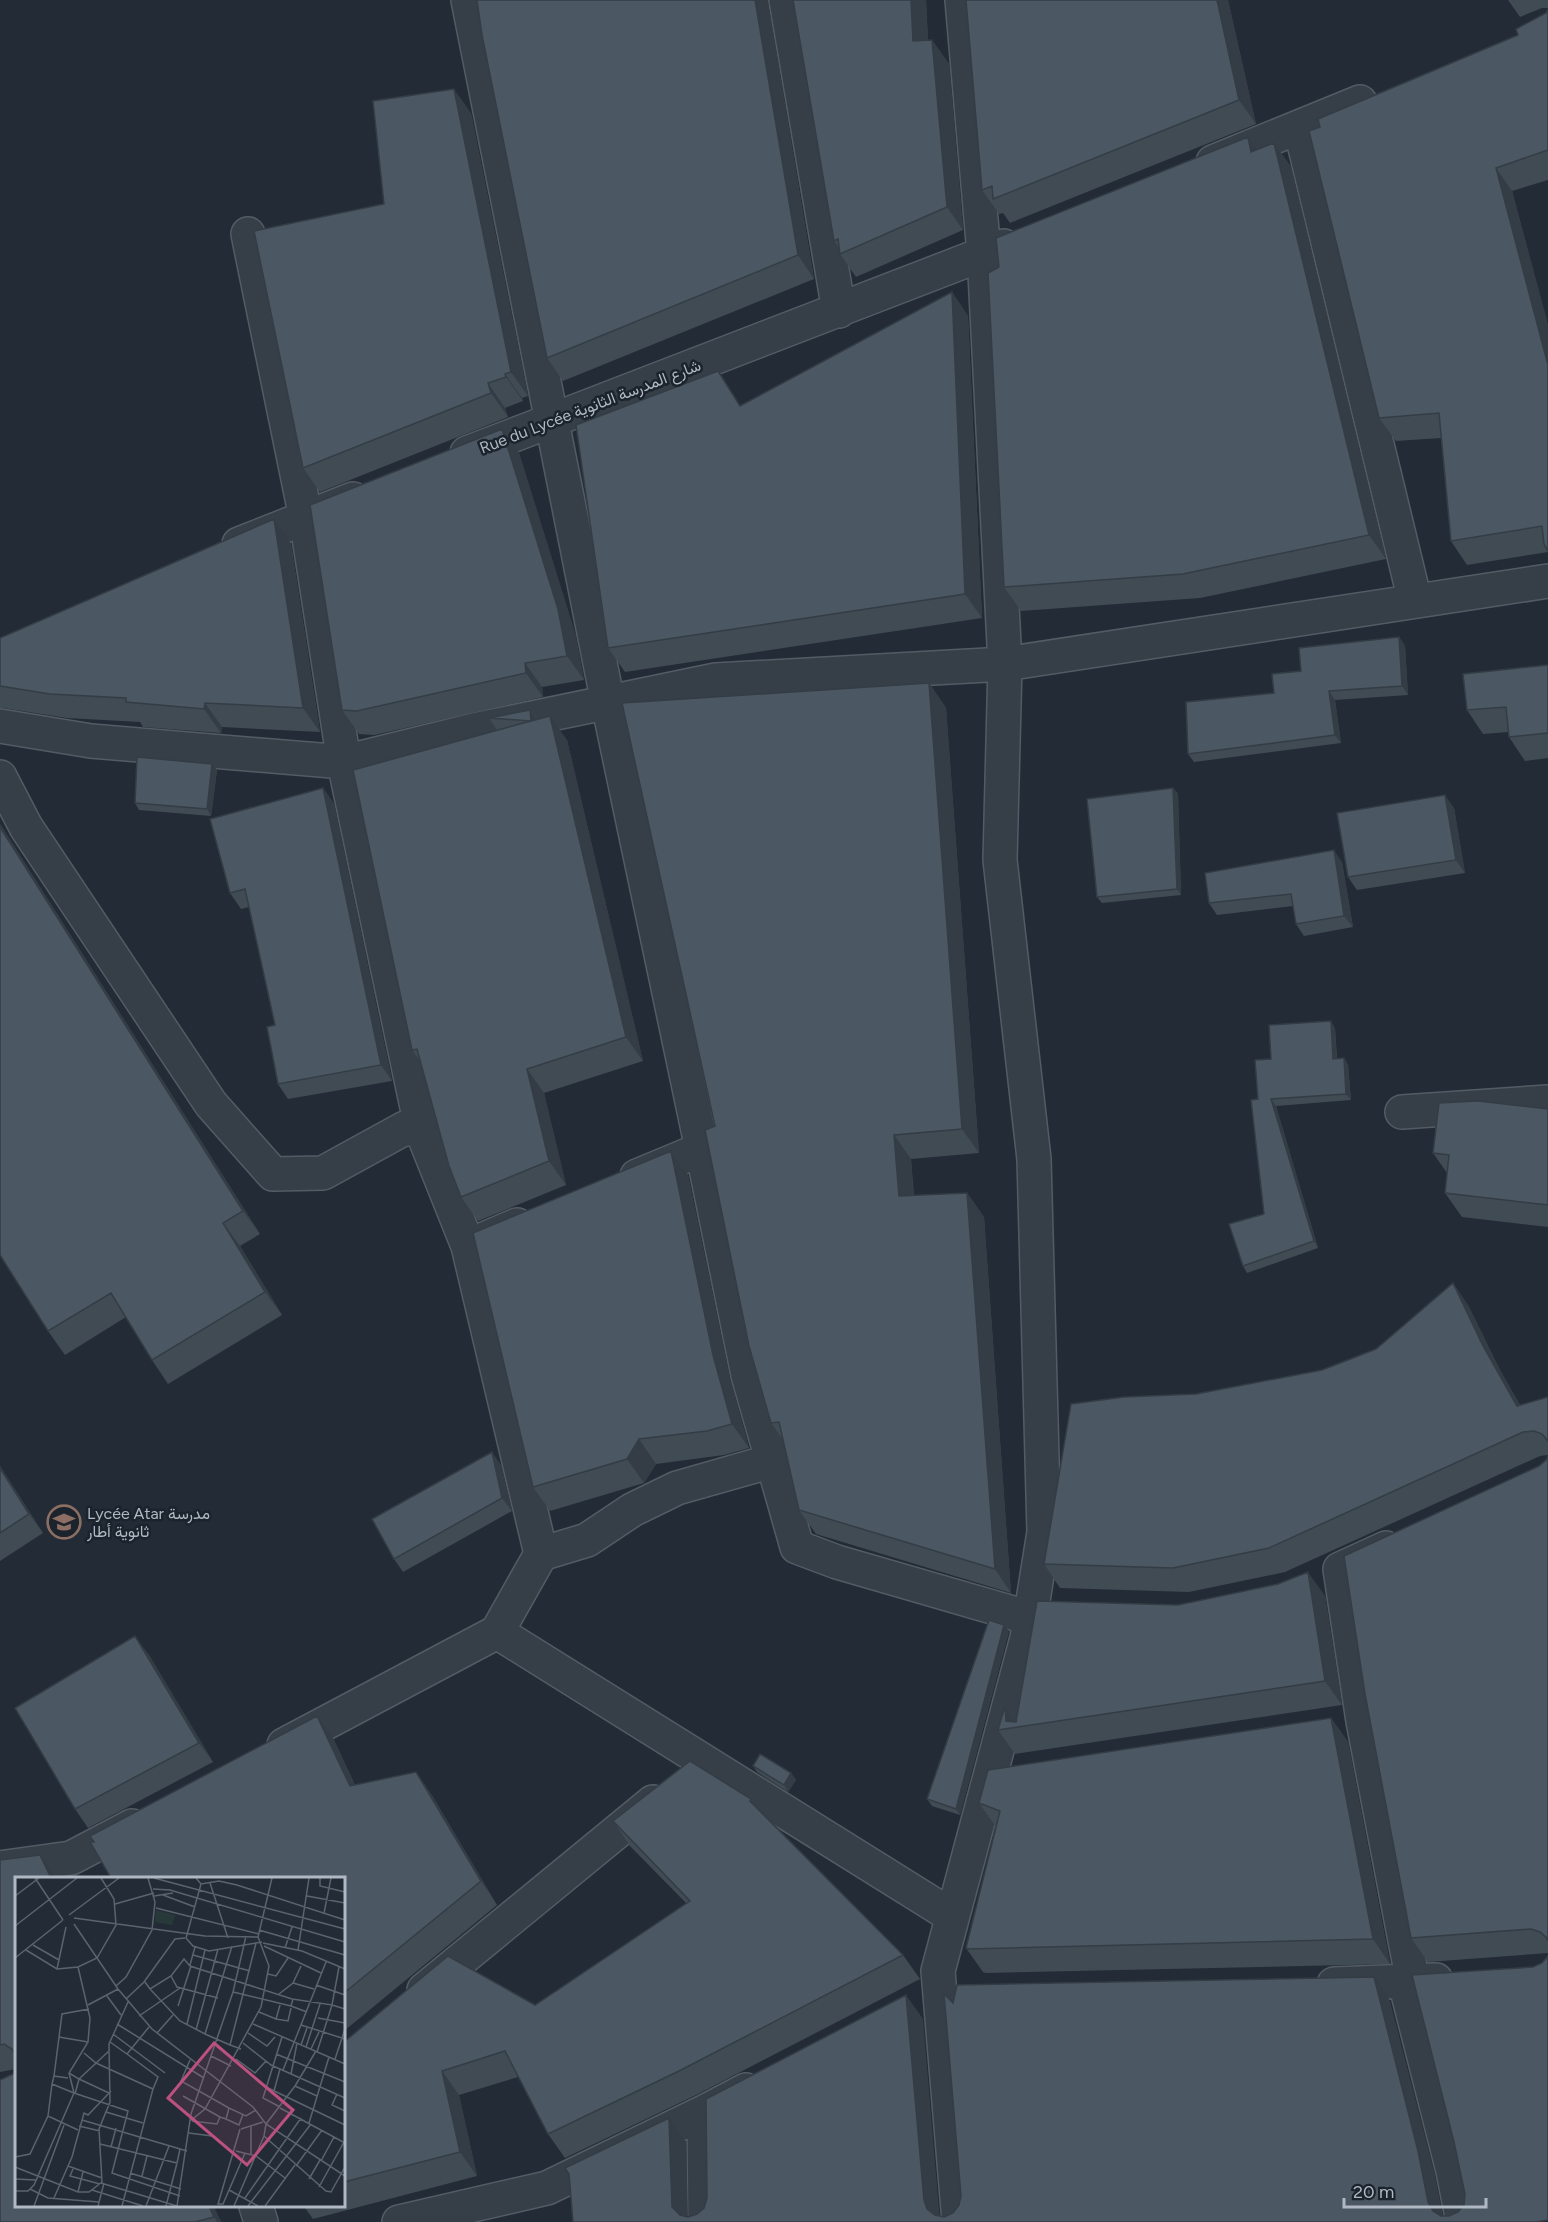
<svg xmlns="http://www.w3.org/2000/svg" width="1548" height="2222" font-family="Figtree,Vazirmatn,sans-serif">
  <rect width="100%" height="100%" fill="#232c36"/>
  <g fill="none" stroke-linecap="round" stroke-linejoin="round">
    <g stroke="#535c65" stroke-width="36">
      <path id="minor" d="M468,0L608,703L702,1149
        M786,0L839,311
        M1300,127L1415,601
        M1213,162L1360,102
        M248,234L306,518L344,762L422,1131
        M467,453L1004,246
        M239,544L353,499
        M0,726L91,741L344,762L474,730L716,680L1005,664L1548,581
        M0,777L26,827L211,1104L273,1174L323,1173L405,1128L422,1131L468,1246
        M1402,1112L1548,1102
        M637,1176L702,1149L748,1375L797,1547L837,1562L1030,1618
        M517,1225L468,1246L541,1554L587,1540L632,1510L677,1488L772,1461
        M1386,1548L1340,1569L1363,1721L1413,1982
        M541,1554L497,1632L952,1916
        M284,1745L497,1632
        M0,1868L71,1858L132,1826
        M1405,1982L1453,2171L1463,2222
        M1334,1984L1436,1980
        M424,1990L653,1802
        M256,2206L261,2222
        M399,2222L547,2188L704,2112
        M705,2222L704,2112L746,2090
        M959,2222L938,1971L1027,1638L1044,1532L1034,1159L1000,860L1005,664L984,254L962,0"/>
    </g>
    <use href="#minor" stroke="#363e47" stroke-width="33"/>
  </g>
  <path fill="#404b54" d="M793,0H926L928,40H932L949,64L963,230L856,277L840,254L839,248L834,241Z
    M1228,0L1256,124L1010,223L1003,213L999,214L982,190Z
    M1508,0H1548V8H1542L1520,17Z
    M768,3L814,279L563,381L547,358Z
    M1548,9V180L1512,191L1548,325V552L1467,565L1451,541L1441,438L1396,441L1379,418L1320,127L1518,35L1546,13Z
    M471,113L528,396L522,398L523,401L505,408L508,417L320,492L303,468L384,204Z
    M1248,137L1257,150L1274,143L1291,167L1386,559L1200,598L1021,611L1004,587Z
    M952,292L968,316L982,618L625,672L608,648L741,405Z
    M519,453L575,633L584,680L542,687L543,697L374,735L359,734L342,710Z
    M291,544L320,732L222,727L221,733L143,727L140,722L67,718L3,708H0V638Z
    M1399,637L1405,646L1408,695L1335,700L1341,743L1194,762L1188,754L1274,693Z
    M1548,665V758L1525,761L1509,737L1508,732L1483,734L1467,710Z
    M929,683L946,708L979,1153L911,1159L914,1195L967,1193L984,1217L1011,1593L816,1534L799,1510L784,1441L771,1423L715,1126Z
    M530,710L537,719L567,740L643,1061L544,1093L566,1185L478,1221L461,1197L420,1061L412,1050L497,730L489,718Z
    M212,764L217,770L211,816L139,810L135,803Z
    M323,788L334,804L392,1081L288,1099L278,1084L275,1025L249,907L241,909L230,893Z
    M1173,788L1178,794L1181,895L1102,903L1097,897Z
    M1454,808L1465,873L1357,890L1348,877Z
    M0,824L260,1234L240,1246L282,1315L168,1384L152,1360L126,1317L65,1355L48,1331Z
    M1342,862L1353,927L1304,936L1296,924L1293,906L1217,915L1209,903Z
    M1335,1028L1337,1058H1344L1348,1065L1351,1100L1276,1106L1318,1248L1247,1273L1243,1266L1264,1214L1258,1099L1271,1059Z
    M1548,1109V1227L1462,1217L1445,1193L1447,1173L1433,1153Z
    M671,1151L688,1175L730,1379L749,1448L724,1455L656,1464L644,1483L550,1511L533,1487Z
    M1453,1283L1469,1307L1500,1370L1520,1405L1548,1397V1455L1540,1456L1285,1572L1189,1592L1060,1588L1044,1564L1196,1394L1322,1370L1376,1349Z
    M1548,1456V1953L1428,1962L1411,1938L1539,1466L1546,1460Z
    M501,1465L512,1511L403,1572L394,1559Z
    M0,1466L43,1533L0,1561Z
    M1325,1596L1342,1705L1015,1754L998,1730L1005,1706L1016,1722Z
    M1009,1631L960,1815L932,1806L927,1799Z
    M149,1655L213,1762L88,1828L75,1809Z
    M1331,1718L1348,1742L1390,1964L986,1973L983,1972L966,1948L996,1827L979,1803Z
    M334,1740L355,1785L416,1772L433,1797L497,1905L344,2031V1878L94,1842Z
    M753,1766L791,1773L796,1780L788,1792L757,1772Z
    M758,1809L903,1955L920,1979L696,2095L565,2158L548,2134L518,2077L459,2095L477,2176L313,2219L303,2205H344V2042L535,2005L686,1903L630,1846L613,1821Z
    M40,1855L57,1878H16V2205H213L221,2222H0L13,2074L16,2069L0,2072V1860Z"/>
  <path fill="#343d45" d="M755,0H768V3L814,279L798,255Z
    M911,0H926L929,64L913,41Z
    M1217,0H1228L1256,124L1239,100Z
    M932,40L949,64L963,230L947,207Z
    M454,89L471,113L528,396L511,372Z
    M1248,137L1265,161L1251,152Z
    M1274,143L1291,167L1386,559L1369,535Z
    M1496,168L1512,191L1548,325V365Z
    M952,292L968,316L982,618L965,594Z
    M505,374L522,398L523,401L506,377Z
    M488,383L505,408L508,417L491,393Z
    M502,429L519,453L575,633L584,680L567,656Z
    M274,519L291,544L320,732L303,708Z
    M1399,637L1405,646L1408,695L1402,686Z
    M525,663L542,687L543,697L526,673Z
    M929,683L946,708L979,1153L962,1129Z
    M1329,691L1335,700L1341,743L1335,735Z
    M205,703L222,727L221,733L204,709Z
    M530,710L547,734L531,721Z
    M550,716L567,740L643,1061L626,1037Z
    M212,764L217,770L211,816L207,809Z
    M323,788L334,804L392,1081L381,1065Z
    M1173,788L1178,794L1181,895L1177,889Z
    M1445,795L1454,808L1465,873L1456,860Z
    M0,824L260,1234L243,1211L0,827Z
    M1334,850L1342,862L1353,927L1344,916Z
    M1331,1021L1335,1028L1337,1065L1333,1059Z
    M1344,1058L1348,1065L1351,1100L1346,1094Z
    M527,1069L544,1093L566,1185L549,1161Z
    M1271,1099L1276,1106L1318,1248L1314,1241Z
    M894,1135L911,1159L915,1220L899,1196Z
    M671,1151L688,1175L730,1379L749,1448L732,1424L713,1355Z
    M967,1193L984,1217L1011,1593L995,1569Z
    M223,1223L240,1246L282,1315L265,1292Z
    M1453,1283L1469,1307L1500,1370L1534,1430L1517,1406L1483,1346Z
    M639,1439L656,1464L644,1483L627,1459Z
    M492,1452L501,1465L512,1511L502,1498Z
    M0,1466L43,1533L29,1514L0,1468Z
    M1308,1572L1325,1596L1342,1705L1325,1681Z
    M1004,1625L1009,1631L960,1815L956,1809Z
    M135,1636L149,1655L213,1762L199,1743Z
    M1005,1706L1019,1727L1006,1721Z
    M317,1716L334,1740L367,1811L350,1786Z
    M1331,1718L1348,1742L1390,1964L1373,1939Z
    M416,1772L433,1797L497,1905L481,1881Z
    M791,1773L796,1780L788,1792L784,1785Z
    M40,1855L57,1878H51Z
    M1374,1977L1390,2001L1435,2175L1444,2222L1433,2211L1428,2202Z
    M906,1995L923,2019L940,2222L927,2209L924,2200Z
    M442,2071L459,2095L477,2176L460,2152Z
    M669,2118L686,2142L688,2222L672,2207Z
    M208,2205H213L221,2222H217Z"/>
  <path fill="#4b5762" stroke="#343d45" stroke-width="1.5" d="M477,0H755L798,255L547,358L482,35Z
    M793,0H911L913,41L932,40L947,207L840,254L838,239L834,241Z
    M966,0H1217L1239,100L993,199L992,186L982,190Z
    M1548,9V150L1496,168L1548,365V551L1544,544L1542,526L1451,541L1439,413L1379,418L1309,131L1320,127L1318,119L1518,35L1516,29L1546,13Z
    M454,89L511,372L505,374L506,377L488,383L491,393L303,468L254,231L384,204L373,101Z
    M1248,137L1251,152L1274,143L1369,535L1183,574L1004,587L988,273L999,267L996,238Z
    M952,292L965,594L608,648L576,425L718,371L740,406Z
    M502,429L558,609L567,656L525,663L526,673L357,711L342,710L310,505Z
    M274,519L303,708L205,703L204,709L126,702V698L50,694L0,686V638Z
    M1399,637L1402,686L1329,691L1335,735L1188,754L1186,702L1274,693L1272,674L1301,671L1299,648Z
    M1548,665V733L1509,737L1506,707L1467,710L1463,674Z
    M929,683L962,1129L894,1135L899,1196L967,1193L995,1569L799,1510L779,1422L771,1423L749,1346L705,1130L715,1126L622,703Z
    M530,710L531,721L550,716L626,1037L527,1069L549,1161L461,1197L449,1166L417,1049L412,1050L353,770L531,721L489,718Z
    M137,757L212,764L207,809L135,803Z
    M323,788L381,1065L278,1084L267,1027L275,1025L245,889L230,893L210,819Z
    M1173,788L1177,889L1097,897L1087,799Z
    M1445,795L1456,860L1348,877L1337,813Z
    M0,827L243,1211L223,1223L265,1292L152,1360L111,1293L48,1331L0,1255Z
    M1334,850L1344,916L1296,924L1291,894L1209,903L1205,873Z
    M1331,1021L1333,1059L1344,1058L1346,1094L1271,1099L1314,1241L1243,1266L1229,1224L1264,1214L1251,1100L1258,1099L1255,1060L1271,1059L1269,1025Z
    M1478,1101L1548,1109V1205L1445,1193L1449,1155L1433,1153L1439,1103Z
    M671,1151L713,1355L732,1424L707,1431L639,1439L627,1459L533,1487L473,1233Z
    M1453,1283L1483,1346L1517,1406L1548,1397V1441L1542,1434L1534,1431L1523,1432L1269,1548L1173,1568L1044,1564L1071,1404L1124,1397L1196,1394L1322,1370L1376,1349Z
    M492,1452L502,1498L394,1559L372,1519Z
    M1548,1456V1941L1547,1938L1540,1932L1531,1929L1411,1938L1365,1694L1344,1556L1539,1466L1546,1460Z
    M0,1468L29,1514L0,1533Z
    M1308,1572L1325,1681L998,1730L1005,1706L1006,1721L1016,1722L1037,1601L1178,1605L1278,1584Z
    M989,1620L1004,1625L956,1809L927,1799Z
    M135,1636L199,1743L75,1809L15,1708Z
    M317,1716L350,1786L416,1772L481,1881L344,1993V1878H111L90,1842H94L90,1836Z
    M1331,1718L1373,1939L969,1949L966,1948L1000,1811L979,1803L988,1770Z
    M760,1754L791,1773L784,1785L753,1766Z
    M690,1761L751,1799L750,1801L903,1955L679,2071L548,2134L505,2051L442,2071L460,2152L344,2182V2042L448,1956L535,2005L690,1901L613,1821Z
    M40,1855L51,1878H16V2055L12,2049L4,2044L0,2045V1860Z
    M1548,1956V2220L1536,2222H573L569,2174L565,2168L669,2118L672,2207L680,2215L688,2217L697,2214L704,2208L707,2198L706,2099L906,1995L924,2200L927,2209L935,2215L944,2217L953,2213L959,2205L961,2196L944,1994L953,2003L957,1985L1374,1977L1418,2151L1428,2202L1433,2211L1441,2216H1449L1458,2212L1464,2205L1465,2194L1454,2142L1412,1975L1533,1967L1542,1963Z
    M16,2067V2205H208L214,2217L195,2222H0V2080L13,2074Z"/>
  <defs>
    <g id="school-ring" transform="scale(1.725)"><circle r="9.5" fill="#1b232c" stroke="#8d6e63" stroke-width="1.5"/><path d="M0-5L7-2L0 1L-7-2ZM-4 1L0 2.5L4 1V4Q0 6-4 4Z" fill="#8d6e63"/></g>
  </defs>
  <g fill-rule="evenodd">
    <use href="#school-ring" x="64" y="1522"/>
  </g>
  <g text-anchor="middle" stroke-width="5" stroke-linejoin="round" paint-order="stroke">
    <g font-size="16" fill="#b0b9c3" stroke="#1b232c">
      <text transform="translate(590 406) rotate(-21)" y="6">Rue du Lycée شارع المدرسة الثانوية</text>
    </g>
    <g font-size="16" fill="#b0b9c3" stroke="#1b232c" text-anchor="start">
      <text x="87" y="1519">Lycée Atar مدرسة<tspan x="87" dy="18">ثانوية أطار</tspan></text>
    </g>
  </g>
  <g transform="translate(15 1877)">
    <rect width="330" height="330" fill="#232c36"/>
    <path d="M141,33L160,38L157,48L140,45Z" fill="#273a39"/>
    <path fill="none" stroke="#5b646e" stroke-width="1.5" d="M20,1L48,43M139,1L330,52M181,1L186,7L204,4L222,8L330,43M305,1V9L330,15M195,6L213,61M186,7L171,61L178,69L194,74L247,65M138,12L155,13L330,65M148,18L180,30M0,19L24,1M139,19L158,16M292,19L330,26M100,27L139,16M141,31L244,57M309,36L316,1M54,38L104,1M59,41L190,59L243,60M59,47L103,112L137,152L238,230L251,247L330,299M0,49L62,1M244,53L330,78M248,66L287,74L330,92M18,68L44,83M249,69L306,96M270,71L277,50M11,73L42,92L63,90L82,81L101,48L99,22L86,1M283,73L294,1M178,78L235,94M0,81L48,43M175,88L180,70M42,92L51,50M253,97L261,99L273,81M156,99L162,110L203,121M130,105L135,112L156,99L169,82L175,89L277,122L317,128L324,90M278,106L299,112M301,108L330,118M101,109L111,100L137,53L140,25L133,1M135,112L165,144L190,157L217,69M218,115L276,129M264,117L278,106L286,89M92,119L106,138M111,122L129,105L160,62L170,61M278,122L276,129L292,135M73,128L103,112M163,129L176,89M244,135L261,142L265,128M124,139L165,111M303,141L330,146M261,142L273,144L276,131M102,147L189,201M172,147L190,73M238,147L330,187M286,148L330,162M181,153L203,72M142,156L158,138M233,156L252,169L260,160M98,157L150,196M190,157L215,168M44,160L73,165M95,165L112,177L134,150M228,166L256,188L330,221M286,168L292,151M291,170L305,127M226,172L215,168L241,66M296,172L304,155M302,175L317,128L330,132M69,176L81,186L138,212L107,329M112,177L143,200L138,212M261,177L330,205M196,179L216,189M221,182L240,196L251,184M320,182L330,152M175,183L166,204L214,231M268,193L311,85M54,196L64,202L60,217M276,197L282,166M39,199L37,207L59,216L113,234L97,296L165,319M53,201L39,199L47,137L74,132M280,209L301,174M251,210L330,248M259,214L265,192M94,216L64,202L95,173M322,217L317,228L330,234M168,219L205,240M265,230L248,221L267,160M265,231L330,266M91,235L128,246M228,237L224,248L211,242L214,231L231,239L241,233M33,239L37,207M67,243L172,274M175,244L190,232L246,130L254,89L243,60L257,1M177,244L202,247L205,240L211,242M294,246L314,180M251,247L249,259L311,314L316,315L330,290M251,247L280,209L302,219M64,249L85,254M225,252L203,327H208L230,276M226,252L248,245M174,256L197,259M85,267L162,286L165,272M96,270L101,251M221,274L241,279L270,301M236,277V249M0,280L15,277L33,239L63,253M306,284L319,260M53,289L87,301M281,289L307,253M0,290L63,315H74L87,305L84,252L95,225L94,167L113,125M58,292L55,299L85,307M115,296L166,312M127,299L132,279M0,302L21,303M294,302L305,283M86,306L162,329M304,310L329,265M15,312L33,321L84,325M77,313L128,329M214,313L243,329M0,314H13L19,308L59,216L54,196L73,165L75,141L63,90M63,315L68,295M39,321L57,280L69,236L73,238L96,214M230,321L286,241M19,329L49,248M83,329L89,306M131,329L154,269M151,329L162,286M162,329L176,237L218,115L231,59M219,329L249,259M233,329L296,247M250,329L280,288"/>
    <path fill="#bc507f" fill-opacity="0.15" stroke="#bc507f" stroke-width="3" d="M199,166L278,233L232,288L153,221Z"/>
    <rect width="330" height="330" fill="none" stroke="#b0b9c3" stroke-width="3"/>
  </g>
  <path d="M1344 2198v9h142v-9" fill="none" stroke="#b0b9c3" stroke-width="3"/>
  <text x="1353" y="2198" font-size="18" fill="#b0b9c3" stroke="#1b232c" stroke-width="4.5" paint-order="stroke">20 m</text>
</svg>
